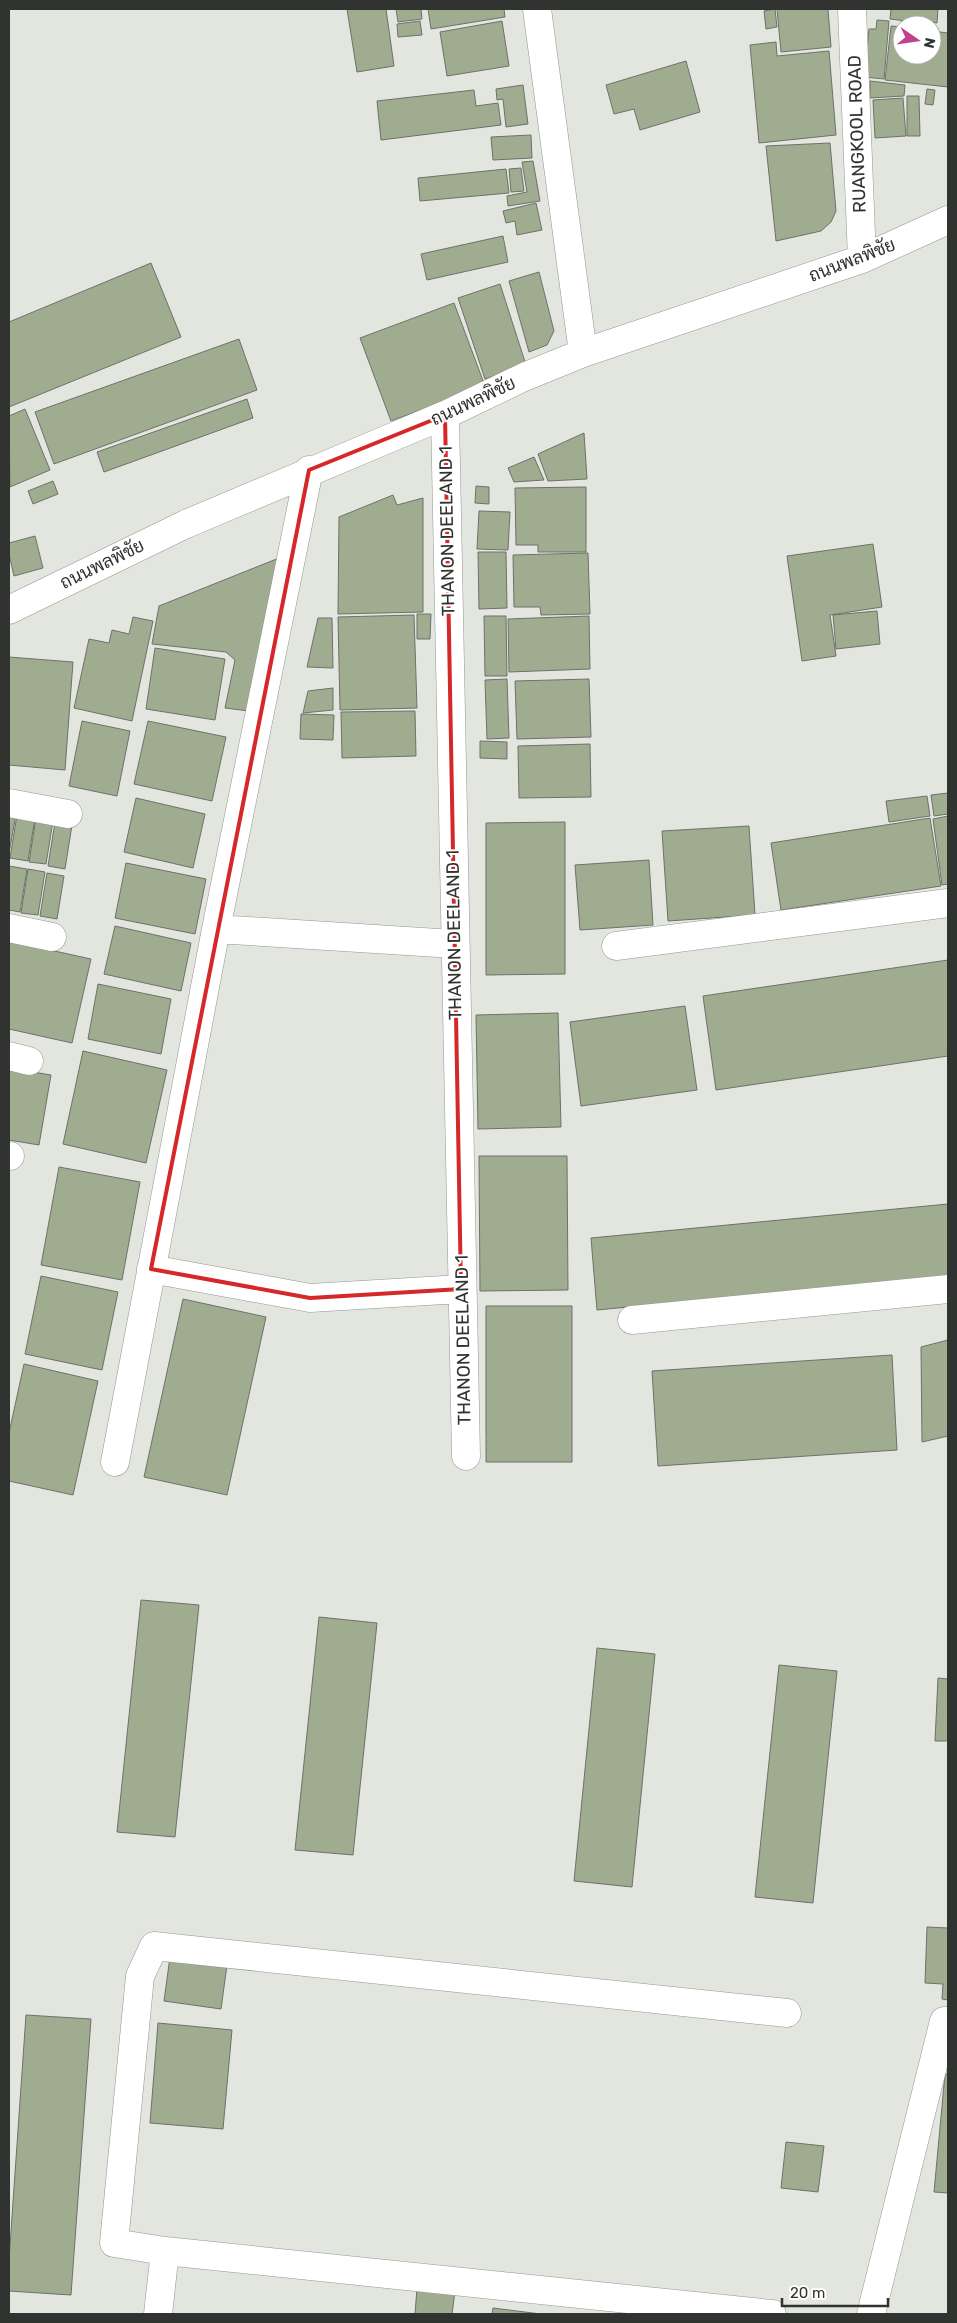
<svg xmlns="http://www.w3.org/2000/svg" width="957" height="2323" font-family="Rubik,Sarabun,sans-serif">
  <rect width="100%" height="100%" fill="#e2e6de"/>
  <path fill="#9fac90" stroke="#6e716a" d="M347,9H386L394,66L357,72Z
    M396,9H421L422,19L398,22Z
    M428,9H504L505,17L431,29Z
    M775,9L777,27L766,29L764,11Z
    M777,9H828L831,47L781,52Z
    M891,9H938L937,23L932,22V25H922V23L890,19Z
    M877,20L889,21L884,79L864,77L869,29H876Z
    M420,21L422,35L398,37L397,24Z
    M502,21L509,66L447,76L440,32Z
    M891,26L902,27V55H932V31L948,33V87L885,80Z
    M776,42L777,56L829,51L836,135L759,143L750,45Z
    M686,61L700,112L640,130L634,109L614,114L606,85Z
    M870,81L905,85L904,96L870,98Z
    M523,85L528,124L506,127L503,99L497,100L496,89Z
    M927,89L935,90L933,105L925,104Z
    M474,90L476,106L498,103L501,125L381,140L377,101Z
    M907,96H919L920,136H907Z
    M903,98L906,136L875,138L873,100Z
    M531,135L532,158L493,160L491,137Z
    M830,143L836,211L831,222L821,231L776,241L766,146Z
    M533,161L540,201L508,206L507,196L527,192L522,162Z
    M521,168L524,191L511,192L509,169Z
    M506,169L509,193L420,201L418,178Z
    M536,203L542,230L517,235L515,221L506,223L503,211Z
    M503,236L508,262L427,280L421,254Z
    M151,263L181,337L9,407V322Z
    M539,272L554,331L547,345L529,352L509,281Z
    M500,284L526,365L485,379L458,298Z
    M454,303L485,386L391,421L360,338Z
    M239,339L257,390L54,464L35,412Z
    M247,399L253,418L104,472L97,452Z
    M25,409L50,470L10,487L9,416Z
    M584,433L587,479L548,481L538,454Z
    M534,457L544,480L514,482L508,468Z
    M53,481L58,494L33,504L28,491Z
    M476,486L489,487V504L475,503Z
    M586,487V552H538V545H516L515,488Z
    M393,495L397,505L423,498V612L338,614L339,517Z
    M479,511L510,512L508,550L477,549Z
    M35,536L43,568L14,576L9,554V543Z
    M873,544L882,607L830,615L836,656L802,661L787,556Z
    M478,552H506L507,608L479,609Z
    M588,553L590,614L541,615L540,607H514L513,555Z
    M279,558L249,711L225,708L235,660L226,652L152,644L159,606Z
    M877,611L880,644L836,649L833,615Z
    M417,614H431L430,639H417Z
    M414,615L417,708L340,710L338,617Z
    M484,616H506L507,676H485Z
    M589,616L590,669L509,672L508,619Z
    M133,617L153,621L132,721L74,708L89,639L109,643L112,630L129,634Z
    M318,618H332L333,668L307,667Z
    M155,648L225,659L215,720L146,709Z
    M9,657L73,662L65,770L9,765Z
    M507,679L509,738L487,739L485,680Z
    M589,679L591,737L517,739L515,681Z
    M333,688V710L303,713L308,691Z
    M415,711L416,756L342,758L341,712Z
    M301,714L334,715L333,740L300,739Z
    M82,721L130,731L117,796L69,786Z
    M148,721L226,737L212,801L134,784Z
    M480,741L507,742V759L480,758Z
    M590,744L591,797L519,798L518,746Z
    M948,793V814L934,816L931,795Z
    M927,796L930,816L889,822L886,801Z
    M136,798L205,814L193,868L124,852Z
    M9,813L16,814L9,853Z
    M17,815L35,818L28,861L10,858Z
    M948,816V884L942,885L933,819Z
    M36,818L53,821L46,864L29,862Z
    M930,818L941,886L781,910L771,843Z
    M55,822L72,825L65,869L48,866Z
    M565,822V974L486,975V823Z
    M749,826L755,915L668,921L662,831Z
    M649,860L653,925L580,930L575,865Z
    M126,863L206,879L195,934L115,918Z
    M9,866L27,869L20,912L9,910Z
    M28,869L45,872L38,915L21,913Z
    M47,873L64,876L57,919L40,916Z
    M115,926L191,943L181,991L104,974Z
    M9,941L91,959L72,1043L9,1029Z
    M948,960V1056L716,1090L703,996Z
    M98,984L171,999L161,1054L88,1039Z
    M685,1006L697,1090L581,1106L570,1022Z
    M558,1013L561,1127L478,1129L476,1015Z
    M83,1051L167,1070L146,1163L63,1144Z
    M9,1068L51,1075L39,1145L9,1140Z
    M479,1156H567L568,1290L480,1291Z
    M59,1167L140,1182L122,1280L41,1265Z
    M948,1204V1276L597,1310L591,1238Z
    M41,1276L118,1292L102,1370L25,1354Z
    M183,1299L266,1317L227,1495L144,1477Z
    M486,1306H572V1462H486Z
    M948,1340V1436L922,1442L921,1347Z
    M892,1355L897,1450L658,1466L652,1371Z
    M24,1364L98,1381L73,1495L9,1481V1433Z
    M141,1600L199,1605L175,1837L117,1832Z
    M319,1617L377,1623L353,1855L295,1850Z
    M597,1648L655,1654L632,1887L574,1881Z
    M779,1665L837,1671L813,1903L755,1897Z
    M938,1678L948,1679V1741H935Z
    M927,1927L948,1928V2000L942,1999L943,1984L925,1983Z
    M170,1957L227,1965L221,2009L164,2001Z
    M26,2015L91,2019L71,2295L9,2291V2260Z
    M158,2023L232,2030L223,2129L150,2123Z
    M945,2074H948V2193L934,2192Z
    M786,2142L824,2146L818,2192L781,2188Z
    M417,2288L455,2291L452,2314H415Z
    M493,2308L541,2314H492Z"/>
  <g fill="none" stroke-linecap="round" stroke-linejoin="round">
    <g stroke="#949790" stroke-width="29">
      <path id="minor" d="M537,9L583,353
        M852,9L862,259
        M445,415L466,1456
        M9,610L186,524L445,415L524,377L583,353L862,259L948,220
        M9,803L68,814
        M9,928L52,937
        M216,929L454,944
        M616,946L948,903
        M9,1056L29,1061
        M9,1156H10
        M151,1269L310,1298L461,1289
        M632,1320L948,1289
        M115,1462L216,929L309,470
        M158,2314L165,2251
        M772,2314L165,2251L114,2243L140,1976L154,1946L787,2013
        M871,2314L944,2021H948"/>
    </g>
    <use href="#minor" stroke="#fff" stroke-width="28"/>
  </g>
  <path fill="none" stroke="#d62828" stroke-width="4" stroke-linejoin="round" d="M445,415L461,1289L310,1298L151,1269L309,470Z"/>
  <g text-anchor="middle" stroke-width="4" stroke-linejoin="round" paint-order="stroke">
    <g font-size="18" fill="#313330" stroke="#fff">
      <text transform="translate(857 134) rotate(-92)" y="6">RUANGKOOL ROAD</text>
      <text transform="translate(852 260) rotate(-21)" y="6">ถนนพลพิชัย</text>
      <text transform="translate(473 401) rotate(-25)" y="6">ถนนพลพิชัย</text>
      <text transform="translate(447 531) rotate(-91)" y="6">THANON DEELAND 1</text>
      <text transform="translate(102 564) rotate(-26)" y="6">ถนนพลพิชัย</text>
      <text transform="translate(454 935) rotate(-91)" y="6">THANON DEELAND 1</text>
      <text transform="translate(463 1340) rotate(-91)" y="6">THANON DEELAND 1</text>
    </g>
  </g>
  <rect width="957" height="2323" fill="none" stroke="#313330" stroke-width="20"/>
  <g transform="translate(917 40) rotate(103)"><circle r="24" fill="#ffffff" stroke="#adadac"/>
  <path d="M0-4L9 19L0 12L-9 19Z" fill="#c0418d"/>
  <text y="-8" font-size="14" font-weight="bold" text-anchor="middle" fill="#313330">N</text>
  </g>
  <path d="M782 2298v8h106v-8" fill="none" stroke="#313330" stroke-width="2.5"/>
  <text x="790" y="2298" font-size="15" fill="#313330" stroke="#ffffff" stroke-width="4" paint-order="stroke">20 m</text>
</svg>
